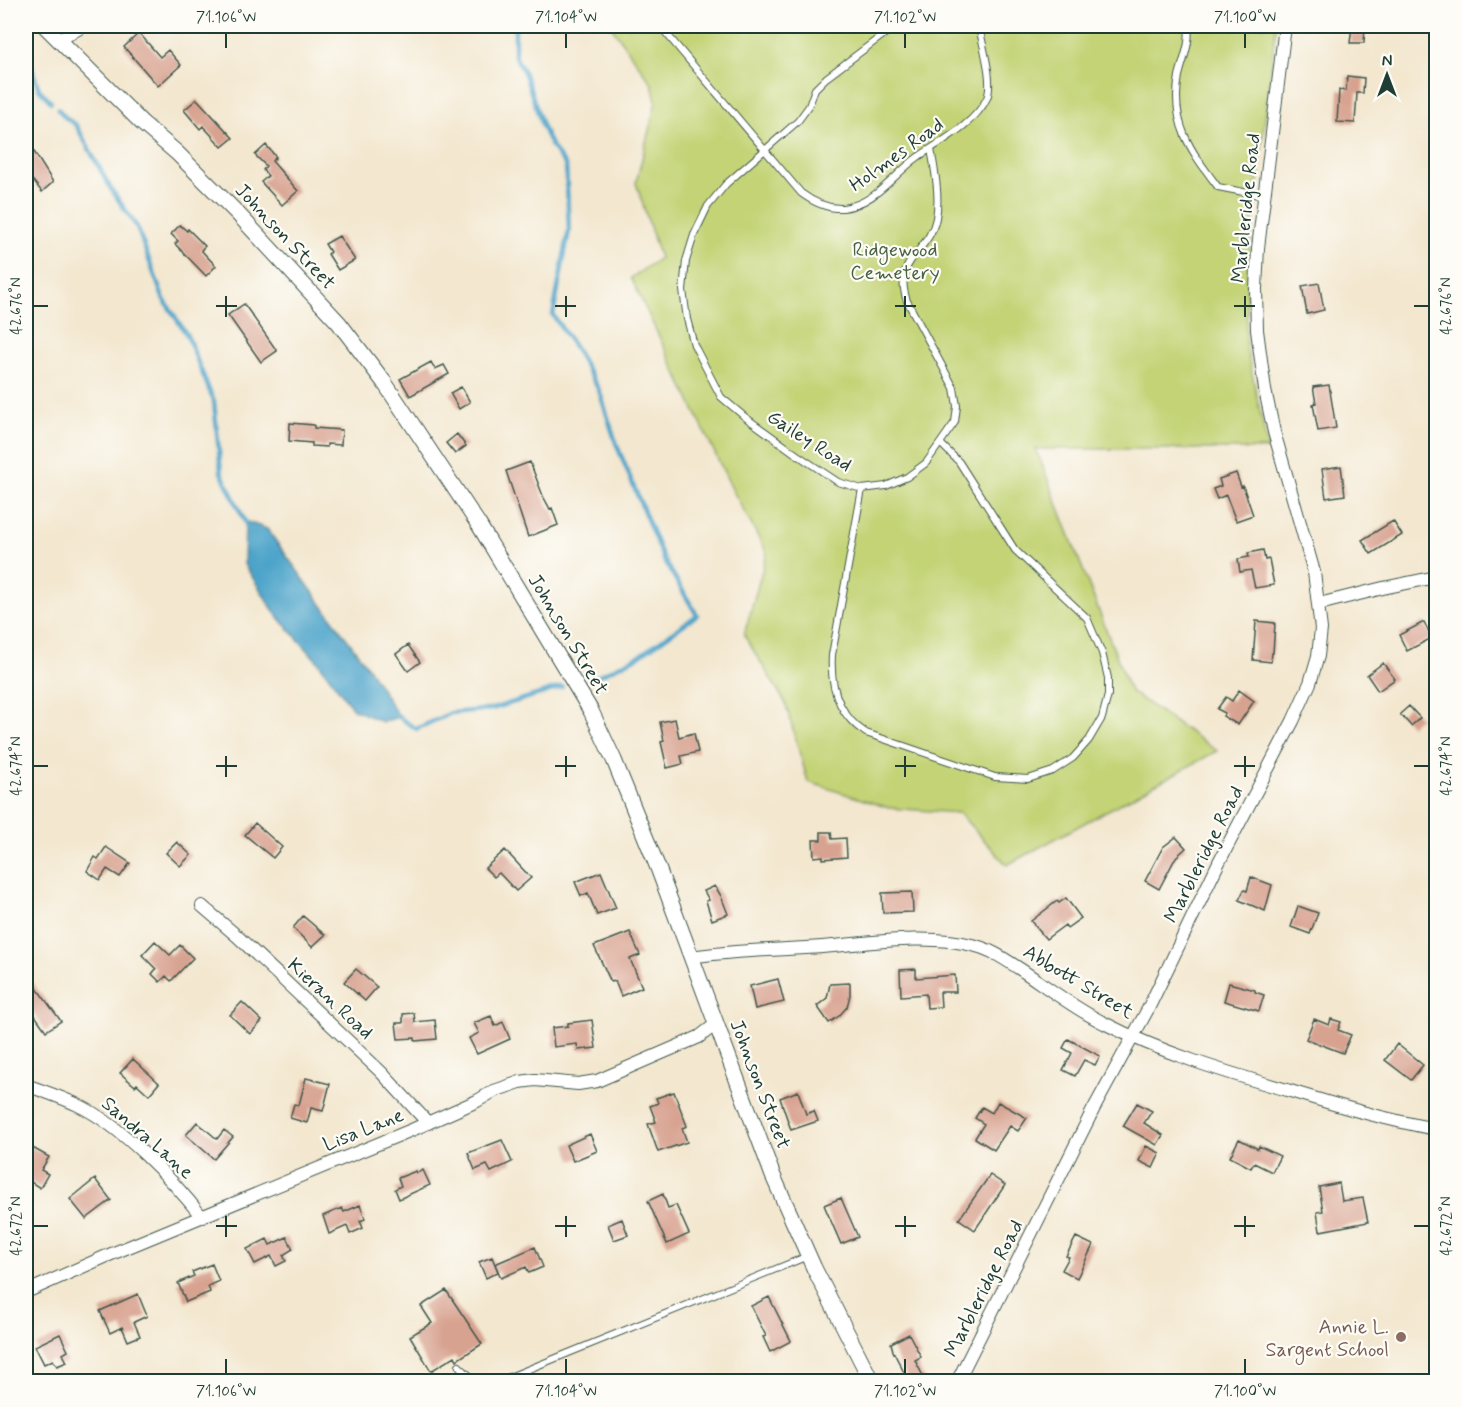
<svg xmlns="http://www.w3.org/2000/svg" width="1462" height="1407" font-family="Mynerve,sans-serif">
  <rect width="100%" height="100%" fill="#fdfcf7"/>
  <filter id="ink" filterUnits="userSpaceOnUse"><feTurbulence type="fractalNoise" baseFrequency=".0167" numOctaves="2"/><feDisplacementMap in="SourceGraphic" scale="12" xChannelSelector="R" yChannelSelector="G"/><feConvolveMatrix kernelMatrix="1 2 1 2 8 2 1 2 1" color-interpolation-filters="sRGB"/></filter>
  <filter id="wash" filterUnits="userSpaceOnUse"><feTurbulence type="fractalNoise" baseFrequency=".008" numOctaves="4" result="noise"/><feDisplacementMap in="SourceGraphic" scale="24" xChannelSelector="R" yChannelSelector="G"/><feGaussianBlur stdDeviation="1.35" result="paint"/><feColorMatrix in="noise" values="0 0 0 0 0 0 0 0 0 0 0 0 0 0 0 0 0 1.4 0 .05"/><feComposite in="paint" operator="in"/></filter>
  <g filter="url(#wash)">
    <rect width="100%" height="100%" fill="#f3e7cf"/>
    <path fill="#c3d375" stroke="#718854" stroke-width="1.5" d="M611,26H1276L1248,264L1246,345L1268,449H1036L1130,691L1217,751L1007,865L959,813L889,808L808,782L785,702L744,635L767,553L733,491L631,278L660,258L636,183L656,102L652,84Z"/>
    <path fill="#4ea4ca" stroke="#36707f" stroke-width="1.5" d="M245,521L267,529L369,669L399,717L382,722L353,709L318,662L275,613L244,564Z"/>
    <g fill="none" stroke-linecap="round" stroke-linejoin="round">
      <path stroke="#4ea4ca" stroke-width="4.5" d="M515,26V56L525,74L543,128L552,147L566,166L569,230L553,315L575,348L599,390L616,443L663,558L697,615L639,656L592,679
        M26,60L31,67L39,89L51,102
        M58,109L66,118L76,125L111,189L137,227L163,298L187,335L214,402L221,472L247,526
        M396,715L416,729L451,713L492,709L562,687"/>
    </g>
    <g id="blocks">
      <path fill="#d8a290" d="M1352,26H1365L1364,43H1350Z
        M139,33L160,57L168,50L181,65L158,86L124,47Z
        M1347,76L1364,78L1363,93H1357L1355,123L1337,122L1339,90L1346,91Z
        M197,99L233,138L222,147L203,126L200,129L184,110Z
        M26,139L53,182L42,192L26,172Z
        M266,145L276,157L272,161L298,191L282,205L261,182L268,176L263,170L266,166L255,155Z
        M180,225L187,231L188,229L205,246L201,250L216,266L206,276L175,244L178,241L171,234Z
        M339,236L355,260L338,270L328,254L330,252L325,244Z
        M1319,283L1324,310L1307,314L1302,286Z
        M244,304L277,351L261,362L228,315Z
        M431,362L435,369L444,365L449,374L410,396L400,379Z
        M1329,385L1336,428L1318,431L1313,404L1316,403L1313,387Z
        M461,387L470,402L459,409L450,393Z
        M290,423L314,425V428L342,430L341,445L327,444V447L312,446V443L289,441Z
        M457,434L466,446L455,454L446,443Z
        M530,462L543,496L550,509L552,508L558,525L528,537L506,471Z
        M1341,466L1345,495L1326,498L1322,469Z
        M1236,473L1241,487L1243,486L1253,515L1236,521L1226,495L1217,499L1213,489L1221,486L1219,479Z
        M1393,521L1402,535L1371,554L1362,540Z
        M1263,550L1265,560L1269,559L1274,585L1255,588L1251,570L1240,572L1238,559L1249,557L1248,553Z
        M1256,621L1275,623L1273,653H1272L1271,662L1253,660Z
        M1424,622L1432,638L1407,651L1399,635Z
        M408,645L420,662L408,671L396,654Z
        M1383,663L1395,679L1378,691L1367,675Z
        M1239,690L1254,701L1238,725L1223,716L1225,713L1217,709L1226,697L1232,701Z
        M1409,706L1420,718L1411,726L1400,714Z
        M675,719L679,737L694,733L698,752L681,756L683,764L667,768L661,742L664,741L660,722Z
        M255,823L282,847L273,858L245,835Z
        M821,832H831L832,839L846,838L847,857L823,859V856L814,857L813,840H821Z
        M1176,837L1186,848L1176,857L1159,889L1145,881L1163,847Z
        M177,842L191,855L180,866L166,853Z
        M106,847L130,863L120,877L107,869L100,880L87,871L95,857L98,859Z
        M505,850L531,878L516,891L499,873L494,877L485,868Z
        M601,872L616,908L597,915L588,893L581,896L575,882Z
        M1251,877L1272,885L1265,911L1239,900L1244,890L1247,891Z
        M715,886L721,896L728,914L712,920L706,901L709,900L704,891Z
        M912,892L913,912L883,913L882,893Z
        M1066,898L1081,918L1067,928L1065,925L1046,939L1031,921L1057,901L1059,903Z
        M1298,906L1318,913L1310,934L1291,927Z
        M303,916L325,935L312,947L293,928Z
        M630,932L640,955L630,959L642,987L621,996L615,981L611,982L594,946Z
        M155,941L170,955L180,945L193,958L171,981L166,976L160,982L152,974L156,969L142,955Z
        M356,969L377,987L365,1001L344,982Z
        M916,969V978L955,975L956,992H940L941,1007L927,1008L926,994L901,996L900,970Z
        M778,979L784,1002L755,1009L750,986Z
        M33,983L61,1021L46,1031L26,1003V988Z
        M850,983V995L847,1007L839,1016L829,1023L817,1006L827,998L830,984Z
        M1229,983L1255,990V992L1264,995L1259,1011L1224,1001Z
        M242,1002L262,1021L250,1034L230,1015Z
        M414,1013L415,1022L435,1020L437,1039L415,1041V1038L398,1039L396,1023H403V1014Z
        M491,1016L495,1026L503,1022L510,1039L477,1054L469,1038L479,1033L474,1023Z
        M1314,1019L1329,1025L1331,1019L1341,1022L1338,1030L1351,1035L1343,1053L1306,1039Z
        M592,1020L596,1048L578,1050L577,1044L554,1047L552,1028L568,1026V1023Z
        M1068,1039L1100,1056L1095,1065L1084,1060L1075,1076L1063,1070L1072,1053L1063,1048Z
        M1397,1044L1423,1065L1411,1080L1385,1060Z
        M133,1059L159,1083L149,1095L137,1084L135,1086L120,1073Z
        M306,1078L330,1084L323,1111L311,1108L307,1123L290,1118L294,1104L299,1105Z
        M798,1091L806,1114L814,1111L818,1121L791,1130L780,1098Z
        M674,1092L687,1126L682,1128L687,1142L658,1152L648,1124L656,1122L650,1106L658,1103L656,1098Z
        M998,1102L1027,1118L1018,1131L1010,1126L994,1150L975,1138L984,1124L975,1118L982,1107L992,1113Z
        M1137,1103L1152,1111L1144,1123L1163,1135L1157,1145L1123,1126Z
        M197,1122L217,1139L224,1130L233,1137L214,1159L186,1135Z
        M590,1134L597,1151L573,1161L566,1145Z
        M1239,1139L1258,1149L1259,1146L1280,1156L1272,1172L1254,1163L1251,1168L1230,1157Z
        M502,1140L512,1162L491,1172L487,1165L475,1170L468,1153Z
        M29,1146L49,1157L41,1170L48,1174L40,1188L26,1179V1152Z
        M1146,1146L1160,1153L1153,1168L1139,1161Z
        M423,1170L430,1185L399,1199L395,1189L401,1186L398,1178L416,1171L417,1173Z
        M990,1175L1005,1185L975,1230L959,1219Z
        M95,1179L111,1200L86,1219L70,1199Z
        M1339,1183L1342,1201L1363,1198L1368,1222L1320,1231L1317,1212L1323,1211L1319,1187Z
        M663,1194L668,1208L676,1205L689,1234L667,1244L648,1201Z
        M841,1198L858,1237L841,1244L824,1205Z
        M360,1205L365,1219L360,1221L363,1228L350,1234L347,1226L329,1234L323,1216L342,1208L344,1212Z
        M622,1219L628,1235L614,1240L608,1225Z
        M287,1237L293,1249L283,1255L286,1261L276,1266L271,1256L255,1264L247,1249L267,1239L270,1245Z
        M1076,1237L1093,1245L1077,1278L1062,1270L1069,1257L1066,1256Z
        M535,1247L543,1267L529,1273L526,1267L501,1278L495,1264Z
        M492,1257L498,1272L486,1278L479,1262Z
        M212,1264L219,1281L208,1286L210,1292L186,1302L178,1283L194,1276L192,1272Z
        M446,1290L482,1344L457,1360L455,1356L431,1371L410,1336L432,1323L421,1306Z
        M138,1294L147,1316L134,1322L140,1336L128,1341L122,1327L110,1333L100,1311Z
        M769,1297L791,1341L770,1352L763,1337L766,1336L751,1306Z
        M60,1334L68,1351L63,1354L67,1362L57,1366L53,1360L44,1364L35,1346Z
        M909,1334L921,1357L915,1360L926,1382H909L893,1351L891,1343Z"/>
    </g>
  </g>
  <g filter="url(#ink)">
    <use href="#blocks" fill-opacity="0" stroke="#3f564b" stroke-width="1.5"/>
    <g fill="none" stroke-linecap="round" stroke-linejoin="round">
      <g stroke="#3f564b" stroke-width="8">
        <path id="service" d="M660,26L801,193C813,202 827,209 843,208C875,204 894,174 918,157C940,142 976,123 987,98C994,81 982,44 979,26
          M895,26L826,78L815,89L809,106L798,121L726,184L708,206L694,235L686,261L683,290L687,319L694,345L721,397L745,417L796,454L838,482L862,489L886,486L907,477L926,463L955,422L957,406L954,388L907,301C892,258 929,254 936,218C940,196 935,171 931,149
          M1188,26C1191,43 1183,59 1179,76C1170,124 1191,151 1218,187L1264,196
          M862,489L832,655C830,687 838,715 866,733L995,777L1028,779L1053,771L1073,758L1089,740L1102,718L1108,695V678L1102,653L1087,618L1015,550L959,462L941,444
          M459,1366L473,1379L480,1382
          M497,1382L808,1256"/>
      </g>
      <g stroke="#3f564b" stroke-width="14">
        <path id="minor" d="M59,40L83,26
          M1319,604L1383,588L1436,577
          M202,906L237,936L381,1072L428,1123
          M691,957C735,950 778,950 822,947C871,943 929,933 976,946C992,950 1006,960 1020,969C1047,987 1075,1009 1104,1023C1162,1053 1225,1072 1287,1090C1336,1105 1386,1120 1436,1129
          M26,1085C43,1091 61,1097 78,1105C122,1126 172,1179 202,1217
          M26,1292L109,1255L414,1129L477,1101L494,1091L520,1082L535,1080L578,1084L597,1081L699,1037L716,1024
          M957,1382L1093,1110L1148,1009L1219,862L1293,721L1310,683L1318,656L1321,629L1314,572L1274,432L1265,390L1257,330L1256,289L1258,248L1285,26"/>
      </g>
      <g stroke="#3f564b" stroke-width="17">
        <path id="tertiary" d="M45,26L142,123L177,153L238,214L339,323L384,382L479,525L591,711L614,760L658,868L773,1176L814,1268L872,1382"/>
      </g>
      <use href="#service" stroke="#fff" stroke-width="6"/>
      <use href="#minor" stroke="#fff" stroke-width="12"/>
      <use href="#tertiary" stroke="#fff" stroke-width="15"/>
    </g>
  </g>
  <path fill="none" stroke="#1f3d34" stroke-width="2" d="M226,33V48M566,33V48M905,33V48M1245,33V48M226,296V317M566,296V317M905,296V317M1245,296V317M33,306H48M216,306H237M555,306H576M895,306H916M1234,306H1255M1414,306H1429M226,756V777M566,756V777M905,756V777M1245,756V777M33,766H48M216,766H237M555,766H576M895,766H916M1234,766H1255M1414,766H1429M226,1216V1237M566,1216V1237M905,1216V1237M1245,1216V1237M33,1226H48M216,1226H237M555,1226H576M895,1226H916M1234,1226H1255M1414,1226H1429M226,1359V1374M566,1359V1374M905,1359V1374M1245,1359V1374"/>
  <circle fill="#8d6e63" stroke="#fdfcf7" stroke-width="2" cx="1401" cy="1337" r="6"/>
  <g text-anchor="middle" stroke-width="4.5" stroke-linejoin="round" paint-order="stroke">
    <g font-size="20" fill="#1f3d34" stroke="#fdfcf7">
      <text transform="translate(896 154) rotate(-36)" y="7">Holmes Road</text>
      <text transform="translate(1245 208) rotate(-84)" y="7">Marbleridge Road</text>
      <text transform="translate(286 236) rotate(47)" y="7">Johnson Street</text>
      <text transform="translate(810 440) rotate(33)" y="7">Gailey Road</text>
      <text transform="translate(569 634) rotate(59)" y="7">Johnson Street</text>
      <text transform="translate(1203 854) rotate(-63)" y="7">Marbleridge Road</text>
      <text transform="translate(1079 981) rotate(31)" y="7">Abbott Street</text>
      <text transform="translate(331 998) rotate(43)" y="7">Kieran Road</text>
      <text transform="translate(761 1084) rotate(69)" y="7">Johnson Street</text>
      <text transform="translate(363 1129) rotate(-22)" y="7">Lisa Lane</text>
      <text transform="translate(148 1137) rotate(41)" y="7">Sandra Lane</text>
      <text transform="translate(983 1288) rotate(-63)" y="7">Marbleridge Road</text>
    </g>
    <g font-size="20" fill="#486244" stroke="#fdfcf7">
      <text x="895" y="256">Ridgewood<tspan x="895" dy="23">Cemetery</tspan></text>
    </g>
    <g font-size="20" fill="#785e54" stroke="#fdfcf7" text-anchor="end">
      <text x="1389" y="1333">Annie L.<tspan x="1389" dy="23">Sargent School</tspan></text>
    </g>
  </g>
  <rect width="1462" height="1407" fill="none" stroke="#fdfcf7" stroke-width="66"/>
  <g transform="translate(1387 75)" stroke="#fdfcf7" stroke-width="4.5" paint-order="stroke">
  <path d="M0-4.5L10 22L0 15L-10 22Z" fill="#1f3d34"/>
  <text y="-9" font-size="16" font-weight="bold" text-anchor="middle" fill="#1f3d34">N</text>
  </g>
  <rect x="33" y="33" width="1396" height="1341" fill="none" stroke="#1f3d34" stroke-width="2"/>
  <g font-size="15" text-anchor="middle" fill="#1f3d34">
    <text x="226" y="22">71.106°W</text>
    <text x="566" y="22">71.104°W</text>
    <text x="905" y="22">71.102°W</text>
    <text x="1245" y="22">71.100°W</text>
    <text transform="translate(16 306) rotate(-90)" y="5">42.676°N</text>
    <text transform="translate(1446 306) rotate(-90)" y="5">42.676°N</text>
    <text transform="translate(16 766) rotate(-90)" y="5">42.674°N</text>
    <text transform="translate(1446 766) rotate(-90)" y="5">42.674°N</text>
    <text transform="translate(16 1226) rotate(-90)" y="5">42.672°N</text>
    <text transform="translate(1446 1226) rotate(-90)" y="5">42.672°N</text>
    <text x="226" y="1396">71.106°W</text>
    <text x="566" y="1396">71.104°W</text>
    <text x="905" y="1396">71.102°W</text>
    <text x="1245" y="1396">71.100°W</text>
  </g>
</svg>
